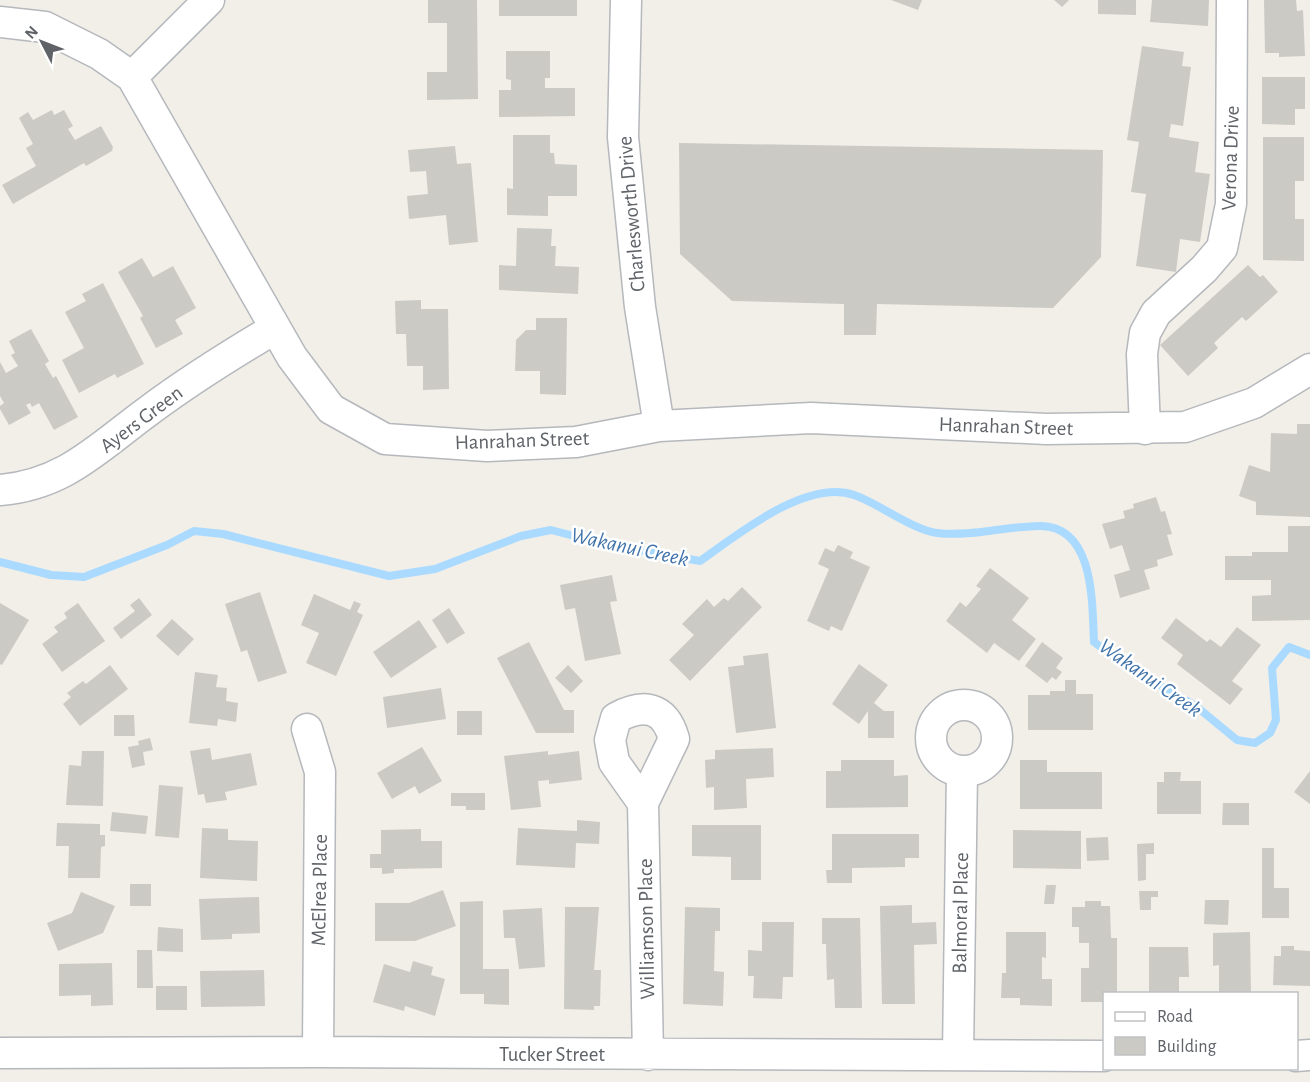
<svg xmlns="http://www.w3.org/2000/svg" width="1310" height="1082" font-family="'Alegreya Sans',sans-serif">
  <rect width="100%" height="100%" fill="#f1efe8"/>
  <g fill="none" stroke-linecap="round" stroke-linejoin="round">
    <path stroke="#aadaff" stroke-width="8" d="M0,562L51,575L84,577L167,545L194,531L223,534L389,576L435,569L521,536L551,530L605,544L700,561C737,535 807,478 854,495C878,503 913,530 937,533C972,537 1005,526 1041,526C1095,527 1092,604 1094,642L1124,664L1197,707L1237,740L1255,743L1270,733L1276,720L1272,668L1289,647L1310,655"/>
  </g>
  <path fill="#cccac5" d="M428,0H477L478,99L427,100V72H447V23H428Z
    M499,0H577V16H499Z
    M891,0H922L918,10Z
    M1054,0H1069L1062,7Z
    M1098,0H1136V15L1098,14Z
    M1152,0H1209L1208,26L1150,22Z
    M1264,0H1296L1297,11L1303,10L1305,56L1279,57V53H1265Z
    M1142,46L1184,52L1182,66L1191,67L1183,126L1171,124L1169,137L1199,142L1195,172L1210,174L1200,242L1180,239L1176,272L1136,266L1146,194L1131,192L1139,142L1127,140Z
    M506,51H550V78H545V88H575V116L499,117V90H511V80L506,79Z
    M1262,77H1305V109H1295V125L1262,124Z
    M52,110L54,115L64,110L73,126L68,129L75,140L101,126L113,147L112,151L86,166L84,163L13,204L2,185L36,166L26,148L33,144L19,118L28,112L33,120Z
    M513,135H550V153H554L555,164L577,165V196H548V216L507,215V188L513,189Z
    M1263,137H1304V181H1295V219H1304V261L1263,260Z
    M679,143L1103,150L1101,257L1053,308L877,304L876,335H844V304L732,301L680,254Z
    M455,146L457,164L471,163L478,242L449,245L446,215L409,219L407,196L428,194L426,171L410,172L408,150Z
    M517,228L552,229L551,246H556L555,266L579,267L578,294L499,290V265L516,266Z
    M142,258L153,277L173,266L196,308L175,320L183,334L156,348L140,318L143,316L118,272Z
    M1248,265L1260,277L1263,275L1278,292L1246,321L1242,317L1214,343L1218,348L1188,376L1160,345Z
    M103,283L144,364L117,378L115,374L79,393L62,360L84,348L65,312L86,301L82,294Z
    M421,300V309H448L449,389L423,390V366H407L406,334H396L395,301Z
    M536,318H567L566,395L540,394V371H515L516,340L526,330H536Z
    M31,329L49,361L45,364L53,378L56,376L78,417L54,430L39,403L32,407L30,403L26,405L31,413L9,425L0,409V406L4,403L0,396V362L6,373L18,366L11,355L15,353L9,341Z
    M1297,424H1310V517L1256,515V502L1239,496L1249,465L1270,472L1271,433L1297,434Z
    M1156,497L1161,512L1165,511L1172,534L1167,535L1173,555L1157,560L1158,566L1144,570L1150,589L1120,598L1114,575L1130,570L1122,545L1110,549L1102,524L1125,518L1123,511L1134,508L1133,504Z
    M1288,526H1310V620L1252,621V596L1271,595V580H1225V556H1252V552H1288Z
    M838,545L853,552L850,558L870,567L842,631L831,626L829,631L807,621L829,569L818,564L825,548L834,552Z
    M990,568L1029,598L1012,620L1036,639L1019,661L994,643L987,653L946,621L960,602L966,607L981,589L976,586Z
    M612,575L617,601L610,602L621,654L585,661L575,608L565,610L560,585Z
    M742,587L762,607L690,681L669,660L694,635L682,624L707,599L714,607L724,598L728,601Z
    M260,592L287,673L258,682L247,650L241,652L225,604Z
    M314,594L350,610L354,601L361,604L357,612L363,615L336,676L306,663L319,633L301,625Z
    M139,598L152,615L121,639L113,628L135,611L130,605Z
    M0,603L29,620L2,665L0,664Z
    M78,603L105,641L62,672L42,644L58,632L54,627L67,618L64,613Z
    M449,608L465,633L447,644L432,620Z
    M1176,618L1207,642L1210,639L1221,647L1237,627L1261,645L1232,681L1243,689L1230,705L1177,664L1183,655L1161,638Z
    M172,619L194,639L178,656L156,636Z
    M419,620L437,647L391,678L373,652Z
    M529,642L564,710H574V733H536L497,658Z
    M1042,642L1063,658L1056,668L1062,672L1056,680L1052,677L1047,683L1025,666Z
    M768,653L776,728L736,733L728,667L744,665L743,656Z
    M859,664L888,685L874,703L884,711H894V738H868V711L859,724L832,704Z
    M110,665L128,689L80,726L63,704L71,697L67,693L83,681L86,684Z
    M568,665L583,681L571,693L555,678Z
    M195,672L218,675L216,687L227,688L226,701L238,703L236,722L218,719L217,726L189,723Z
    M1065,680H1076V694H1093V730H1028V695H1050V691H1065Z
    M441,688L446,719L387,728L383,697Z
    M457,711H482V735H457Z
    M114,715H134L135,736H114Z
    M150,738L153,750L143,752L145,765L132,768L128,747L139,745L138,741Z
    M422,747L442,781L419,794L415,786L392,799L377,773Z
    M210,748L212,760L251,753L257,785L225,792L227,800L206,803L204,794L198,795L190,751Z
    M773,748L774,777L746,779L747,808L714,810V787L706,788L705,760L715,759V750Z
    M82,751H104L103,806L66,805L69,765L81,766Z
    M548,751V755L579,751L582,780L549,784V780L538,781L541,807L511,810L504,756Z
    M841,760H894V776L908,775V807L826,808V771H841Z
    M1020,760H1047V772H1102V809H1020Z
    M1310,771V804L1294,792Z
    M1164,772H1181L1180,781H1201V814H1157V782H1164Z
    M159,785L183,787L179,838L155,836Z
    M451,793H485V810H466V806H451Z
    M1223,803H1249V825H1222Z
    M112,812L148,816L146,834L110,831Z
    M577,820L600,822L599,844L576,843L575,868L516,865L518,828L577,831Z
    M57,823L100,824V835H105V846L101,847L100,878H68L69,846H56Z
    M692,825H761V880H731V857L692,856Z
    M202,828L228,829V840L258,841L257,881L200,878Z
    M421,829V841H442V868L394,869V873L382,874V868H370V854H381V830Z
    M1013,830L1081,831V869L1013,868Z
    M832,834H919V858H905V867L852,868V883H827L826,870H832Z
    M1108,837L1109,860L1087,861L1086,838Z
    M1154,843V854H1146V880L1138,881L1137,844Z
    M1262,848H1274V888H1289V918H1262Z
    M130,884H151V906H130Z
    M1046,885H1056L1054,904H1044Z
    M443,890L456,926L415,941H375V903H409Z
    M1139,891H1158V897H1151V910H1140Z
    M81,892L115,906L103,933L58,951L47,923L72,913Z
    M259,897L260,933L232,934V939L201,940L199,899Z
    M1205,900H1229L1228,925L1204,924Z
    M483,901V969H509V1005L484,1004V994H460V902Z
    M1085,901H1101V906H1110L1111,938H1117V994H1104V1002H1081V968H1089V943H1079V927H1072V907H1085Z
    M912,905V923L936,922L937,944L914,945L915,1004H882L880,906Z
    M565,907H599L594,970H601L600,1006H594V1010L564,1009Z
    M685,907L720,908V931H715L714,971L724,972L723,1006L683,1004Z
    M542,908L545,967L519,969L515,938H504L503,910Z
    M822,918H860L862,1008H835L834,979L827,980L826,944H822Z
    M762,922H794L793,977H783L782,999L753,998L754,976H748V950L762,951Z
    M158,927L183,929V952L157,951Z
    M1006,932H1046V958L1042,957V979H1052V1006L1020,1005V998H1001L1002,973H1006Z
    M1250,932L1251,994H1219V965L1213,966V933Z
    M1281,946H1294V950L1310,951V986L1273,985L1274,956H1281Z
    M1149,947H1188L1189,977H1179V994H1149Z
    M137,950H152L153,988H137Z
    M413,961L433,967L431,975L445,979L435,1016L405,1006L404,1011L373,1002L384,964L410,972Z
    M112,963L113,1005L91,1006V995L59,996V964Z
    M264,970L265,1006L201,1007L200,971Z
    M156,986H187V1010H156Z"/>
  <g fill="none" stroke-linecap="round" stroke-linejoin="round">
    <g stroke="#b5b8bc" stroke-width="33">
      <path id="minor" d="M626,0L623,137L640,307L659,426
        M0,22L45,27L99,54L132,77L292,357L331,409L385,439L487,446L576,442L659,426L811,418L1046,429L1185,427L1254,403L1310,369
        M132,77L209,0
        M1145,429L1142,354L1145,333L1156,313L1204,269L1222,248L1231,204L1232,0
        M0,490C64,485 98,448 147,412C187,382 230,355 274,329
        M931 738a33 33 0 1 1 66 0a33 33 0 1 1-66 0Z
        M307,729L320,772L318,1052
        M643,803L674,739C665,706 643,703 616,718L610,740L614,762L643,803L648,1055
        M0,1053L318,1052L1104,1056
        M958,1055L962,771
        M1296,1056L1310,1055"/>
    </g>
    <use href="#minor" stroke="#fff" stroke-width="30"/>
  </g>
  <g text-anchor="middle" stroke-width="5" stroke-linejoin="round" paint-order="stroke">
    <g font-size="21" fill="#5f6368" stroke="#fff">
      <text transform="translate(1230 158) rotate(-88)" y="7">Verona Drive</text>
      <text transform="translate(631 214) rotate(-95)" y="7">Charlesworth Drive</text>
      <text transform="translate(141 419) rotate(-37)" y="7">Ayers Green</text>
      <text transform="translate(1006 426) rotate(2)" y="7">Hanrahan Street</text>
      <text transform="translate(522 440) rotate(-2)" y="7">Hanrahan Street</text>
      <text transform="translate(319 890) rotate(-89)" y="7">McElrea Place</text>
      <text transform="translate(960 913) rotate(-89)" y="7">Balmoral Place</text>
      <text transform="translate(646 929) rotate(-91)" y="7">Williamson Place</text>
      <text x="552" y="1061">Tucker Street</text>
    </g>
    <g font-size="22" font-style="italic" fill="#4174aa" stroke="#fff">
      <text transform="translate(630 546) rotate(12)" y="8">Wakanui Creek</text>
      <text transform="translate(1151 677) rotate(35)" y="8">Wakanui Creek</text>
    </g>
  </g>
  <rect x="1103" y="992" width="195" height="78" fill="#ffffff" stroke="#bfc1c3" stroke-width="1.5"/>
  <rect x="1115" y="1012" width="30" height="9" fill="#ffffff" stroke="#bfc1c3" stroke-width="1.5"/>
  <text x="1157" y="1022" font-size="18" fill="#5f6368">Road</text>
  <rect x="1115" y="1037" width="30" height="18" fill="#cccac5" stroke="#bfc1c3" stroke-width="1.5"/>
  <text x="1157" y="1052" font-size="18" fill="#5f6368">Building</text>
  <g transform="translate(42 42) rotate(312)" stroke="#ffffff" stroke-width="4.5" paint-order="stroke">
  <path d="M0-4.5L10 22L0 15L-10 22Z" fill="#5f6368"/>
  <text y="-9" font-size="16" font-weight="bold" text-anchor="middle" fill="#5f6368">N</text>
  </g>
</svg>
